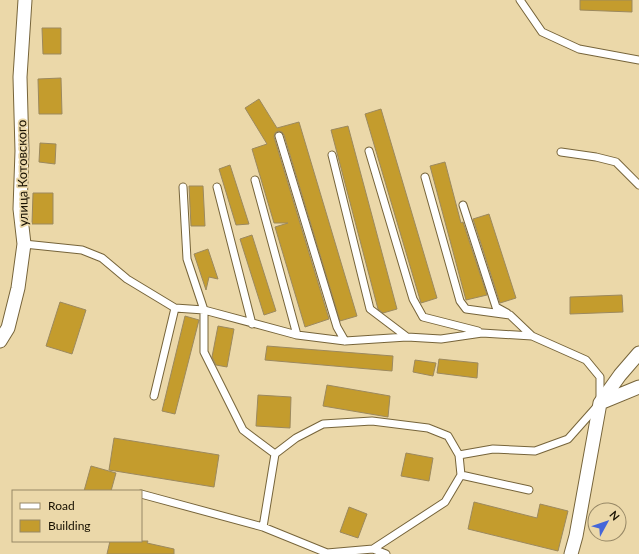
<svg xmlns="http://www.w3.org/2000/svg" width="639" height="554" font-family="Lato,sans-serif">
  <rect width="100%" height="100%" fill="#ebd8a9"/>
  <path fill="#c49c2d" stroke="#9c895e" d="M580,0H632V12L580,10Z
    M42,28H61V54H43Z
    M61,78L62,114H39L38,79Z
    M259,99L277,128L299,122L357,316L340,321L284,135L282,132L278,131L275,133L274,137L329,319L305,327L275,227L288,223H274L252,149L267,144L245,108Z
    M381,109L437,298L421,303L365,114Z
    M348,126L397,309L383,313L378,309L331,130Z
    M40,143L56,144L55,164L39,162Z
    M445,162L461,223L463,222L487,295L466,300L430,166Z
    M230,165L249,224L236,225L219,169Z
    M189,186H203L205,226H191Z
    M33,193H53V224H32Z
    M489,214L516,298L500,303L473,219Z
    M252,235L276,311L264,315L240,239Z
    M208,249L218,279L209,277L206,290L194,254Z
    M622,295L623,312L570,314V297Z
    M60,302L86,310L72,354L46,346Z
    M185,316L199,320L175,414L162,411Z
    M218,326L234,329L227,367L216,365L212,357Z
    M267,346L393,356L392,371L265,360Z
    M439,359L478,363L477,378L437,373Z
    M415,360L436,363L433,376L413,372Z
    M327,385L390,396L388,417L323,406Z
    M258,395L291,397L290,428L256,426Z
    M114,438L219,455L214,487L109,470Z
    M406,453L433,458L429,481L401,476Z
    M91,466L116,473L111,491H84Z
    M474,502L537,518L540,504L568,511L558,551L468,529Z
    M349,507L367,514L358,538L340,532Z
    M110,541H148L147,543L174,549V554H107Z"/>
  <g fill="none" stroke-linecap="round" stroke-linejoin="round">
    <g stroke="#76643a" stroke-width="9">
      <path id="lane" d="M520,0L542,32L579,49L639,60
        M279,136L337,327L345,341
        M369,151L413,299L423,317L478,331
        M561,152L596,157L616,162L639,185
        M332,155L370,309L407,337
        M425,177L460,301L466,309L510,315L532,336
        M255,180L297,335
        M183,187L187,259L204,310V352L243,430L275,454
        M217,187L252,324
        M463,205L496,307L507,313
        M24,244L82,250L102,258L127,279L175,308L204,310L297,335L345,341L407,337L441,339L482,333L532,336L586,360L600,377V403L568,439L535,451L493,449L459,455
        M154,396L175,308
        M461,475L529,490
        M141,494L263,527L327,553L373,549L386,554
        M263,527L275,454L296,438L323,424L372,421L428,428L448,436L459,455L461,475L445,502L373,549"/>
    </g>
    <g stroke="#76643a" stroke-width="15">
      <path id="street" d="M0,341L8,328L18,288L24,244L20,209L22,151L20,77L25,0
        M600,403L639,387
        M571,554L576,536L600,403L620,375L639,353"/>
    </g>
    <use href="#lane" stroke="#fff" stroke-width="7"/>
    <use href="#street" stroke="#fff" stroke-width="13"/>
  </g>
  <g text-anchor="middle" stroke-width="3.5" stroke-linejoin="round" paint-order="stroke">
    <g font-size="13" fill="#181102" stroke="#ebd8a9">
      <text transform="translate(22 173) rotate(-91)" y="5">улица Котовского</text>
    </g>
  </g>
  <rect x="12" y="490" width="130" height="52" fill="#ebd8a9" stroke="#978866"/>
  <rect x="20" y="503" width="20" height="6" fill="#ffffff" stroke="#978866"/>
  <text x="48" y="510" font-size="12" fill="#181102">Road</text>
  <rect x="20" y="520" width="20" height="12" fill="#c49c2d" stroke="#978866"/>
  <text x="48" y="530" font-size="12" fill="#181102">Building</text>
  <g transform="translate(607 522) rotate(50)"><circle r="19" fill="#ebd8a9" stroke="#978866"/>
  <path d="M0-3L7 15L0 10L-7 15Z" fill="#4466d9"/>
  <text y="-6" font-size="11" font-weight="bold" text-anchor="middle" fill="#181102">N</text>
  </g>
</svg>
